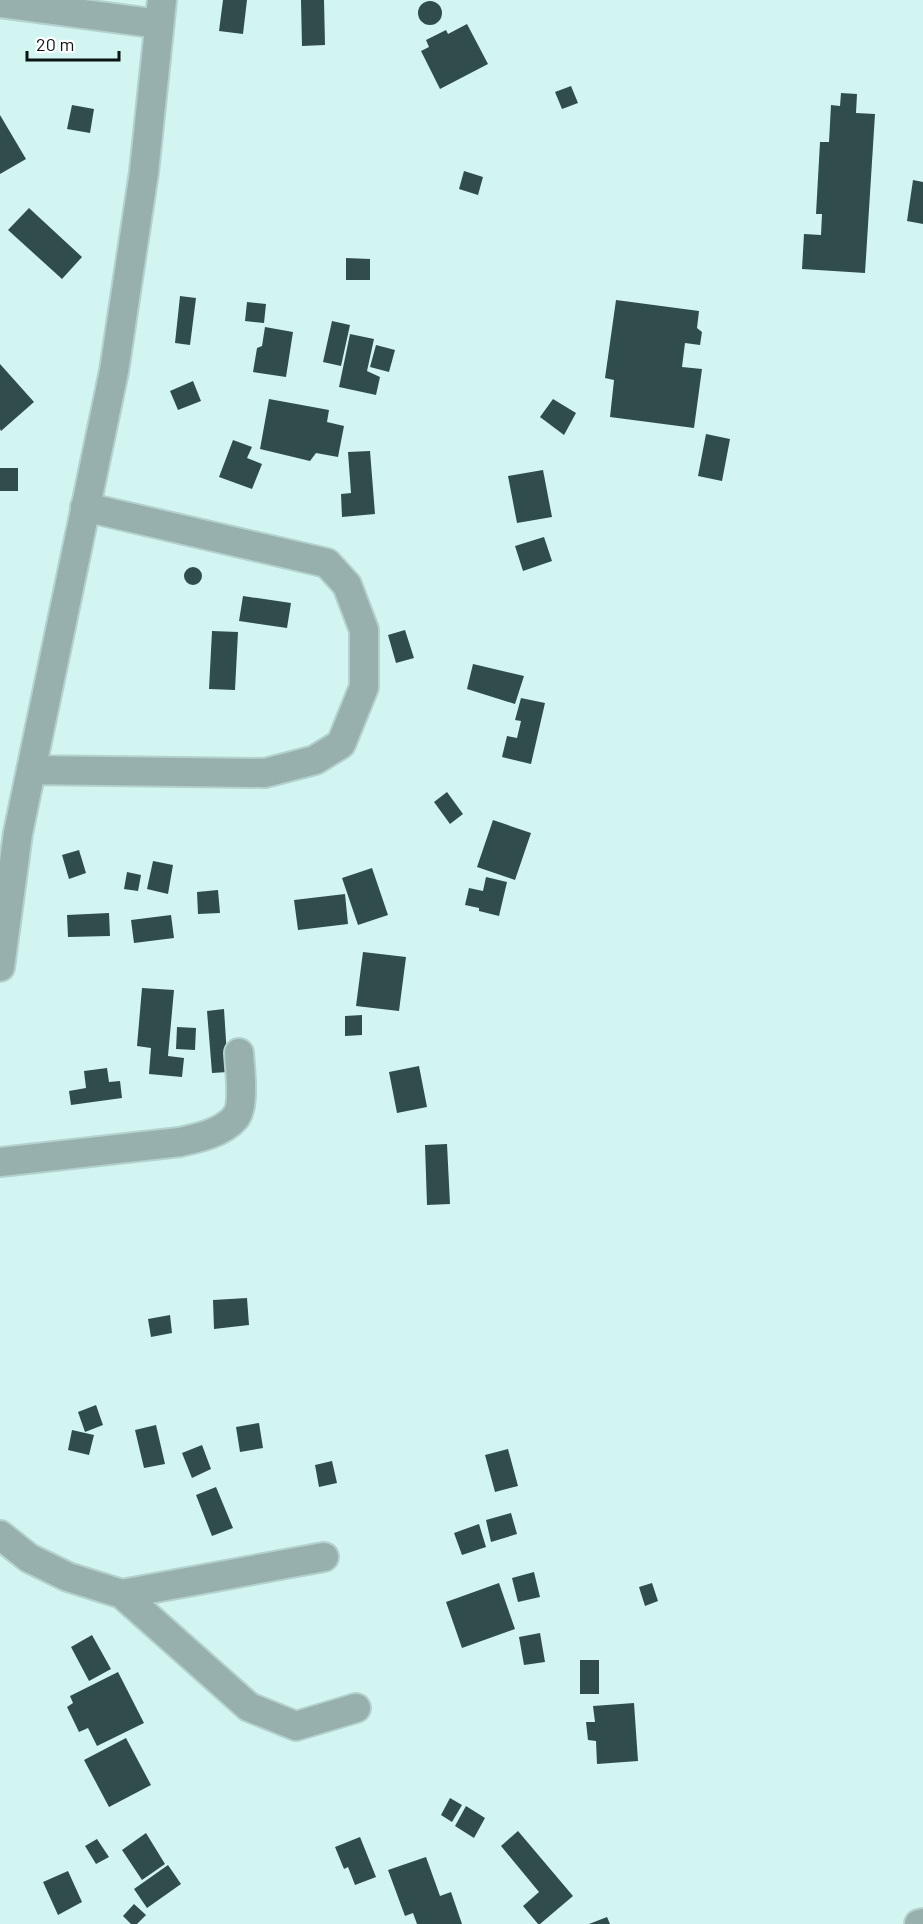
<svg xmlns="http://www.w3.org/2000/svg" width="923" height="1924" font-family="Barlow,sans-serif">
  <rect width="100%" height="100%" fill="#d3f5f1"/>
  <path fill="#304d4b" d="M223,0H247L243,34L219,31Z
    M301,0H324L325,45L302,46Z
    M418 13a12 12 0 1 1 24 0a12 12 0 1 1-24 0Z
    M467,24L488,64L440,89L421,51L429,47L426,40L446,30L448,34Z
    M571,86L578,103L562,109L555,92Z
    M841,93L857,94L856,113L875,114L865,273L802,269L804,234L821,235L822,214H816L820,142H829L831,105L840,106Z
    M72,105L94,109L90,133L67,129Z
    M0,115L26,159L0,174Z
    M464,171L483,177L478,195L459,189Z
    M913,180L923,182V224L907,221Z
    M29,208L82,257L62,279L8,230Z
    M346,258L370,259V280H346Z
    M180,296L196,298L190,345L175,343Z
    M616,300L699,311L697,328L702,332L700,345L685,343L682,367L702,369L694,428L610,417L614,380L605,378Z
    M247,302L266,304L264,323L245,321Z
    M332,321L350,325L341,366L323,362Z
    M265,327L293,332L286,377L253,372L257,348L262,346Z
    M350,334L374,339L367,371L380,377L376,395L339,387Z
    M376,345L395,350L389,372L370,367Z
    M0,364L34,402L1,431L0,429Z
    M193,381L201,401L178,410L170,391Z
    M269,399L329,410L327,422L344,426L338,457L316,453L310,461L260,449Z
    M553,399L576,413L564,435L540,417Z
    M706,434L730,439L722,481L698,476Z
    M233,440L252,447L247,458L262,464L252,489L219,477Z
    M370,451L375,514L342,517L341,494L351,493L348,452Z
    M0,468H18V491H0Z
    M543,470L552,517L517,523L508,476Z
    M544,537L552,561L523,571L515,546Z
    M184 576a9 9 0 1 1 18 0a9 9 0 1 1-18 0Z
    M243,596L291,603L287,628L239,621Z
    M405,630L414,658L396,663L388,635Z
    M212,631L238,632L235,690L209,689Z
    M473,664L524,676L515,704L467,689Z
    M521,698L545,703L531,764L502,757L507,736L517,738L521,721L515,720Z
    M447,792L463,814L450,824L434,802Z
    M493,820L531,833L515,880L477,867Z
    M79,850L86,873L69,879L62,855Z
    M153,861L173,865L168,894L147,889Z
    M372,868L388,915L358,925L342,878Z
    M127,872L141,875L138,891L124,889Z
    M486,877L507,882L499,916L479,911V908L465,905L469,888L483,891Z
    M218,890L220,913L198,914L197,892Z
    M345,894L348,924L298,930L294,900Z
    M109,913L110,936L68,937L67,915Z
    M171,915L174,938L134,943L131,920Z
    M363,952L406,957L399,1011L356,1006Z
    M142,988L174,990L168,1056L184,1058L182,1077L149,1074L151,1048L137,1046Z
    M224,1009L228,1072L212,1073L207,1011Z
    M362,1015V1035L345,1036V1016Z
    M177,1027L196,1028L195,1050L176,1049Z
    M419,1066L427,1107L397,1113L389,1072Z
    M107,1068L109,1082L120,1081L122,1098L71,1105L69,1091L86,1088L84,1071Z
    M447,1144L450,1204L427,1205L425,1145Z
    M247,1298L249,1325L214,1329L213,1300Z
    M170,1315L172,1333L151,1337L148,1319Z
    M96,1405L103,1425L85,1432L78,1412Z
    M259,1423L263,1448L240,1452L236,1427Z
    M156,1425L165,1464L144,1468L135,1430Z
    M72,1430L94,1435L89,1455L68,1450Z
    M202,1445L211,1469L192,1478L182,1453Z
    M508,1449L518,1486L495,1492L485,1455Z
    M332,1461L337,1483L319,1487L315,1465Z
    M216,1487L233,1528L212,1536L196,1495Z
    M511,1513L517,1534L491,1542L486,1520Z
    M479,1524L486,1547L462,1555L454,1533Z
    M534,1572L540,1597L518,1602L512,1578Z
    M499,1583L515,1629L462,1648L446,1602Z
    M652,1583L658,1601L645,1606L639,1587Z
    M540,1633L545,1662L524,1665L519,1637Z
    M92,1635L111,1669L89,1681L71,1647Z
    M580,1660H599V1694H580Z
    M118,1672L144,1723L97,1746L88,1728L79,1732L67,1707L73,1703L70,1696Z
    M634,1703L638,1761L597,1764L596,1741L588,1740L586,1722H595L593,1706Z
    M126,1738L151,1785L109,1807L84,1760Z
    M450,1798L462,1805L452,1822L441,1815Z
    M466,1806L485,1818L474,1838L455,1826Z
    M518,1831L573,1896L540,1924H538L523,1906L539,1892L501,1846Z
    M146,1833L165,1864L142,1880L122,1850Z
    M360,1837L376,1877L355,1885L348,1867L344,1869L335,1847Z
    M97,1839L109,1857L96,1864L85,1846Z
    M426,1857L440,1896L451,1892L462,1924H417L413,1913L405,1916L388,1870Z
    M168,1865L181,1884L147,1908L134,1889Z
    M68,1871L82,1902L58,1915L43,1882Z
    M134,1904L146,1915L137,1924H131L123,1916Z
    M607,1917L610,1924H589Z"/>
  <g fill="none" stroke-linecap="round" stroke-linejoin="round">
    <g stroke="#b3d1ce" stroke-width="32">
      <path id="minor" d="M0,3L159,24
        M31,770L265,773L315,760L341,744L364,687V630L347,585L327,563L85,507
        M0,967L18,833L114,371L144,172L162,0
        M0,1162L180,1142C198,1138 222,1133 235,1118C245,1107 240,1069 239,1053
        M0,1535L29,1558L68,1577L122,1594L324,1557
        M122,1594L249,1707L296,1726L356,1708
        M919,1924L923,1923"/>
    </g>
    <use href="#minor" stroke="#97afad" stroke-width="28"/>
  </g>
  <path d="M27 51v9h92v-9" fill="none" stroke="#091514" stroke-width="3"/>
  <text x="36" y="51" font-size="18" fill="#091514" stroke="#ffffff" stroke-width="4.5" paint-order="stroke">20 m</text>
</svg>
